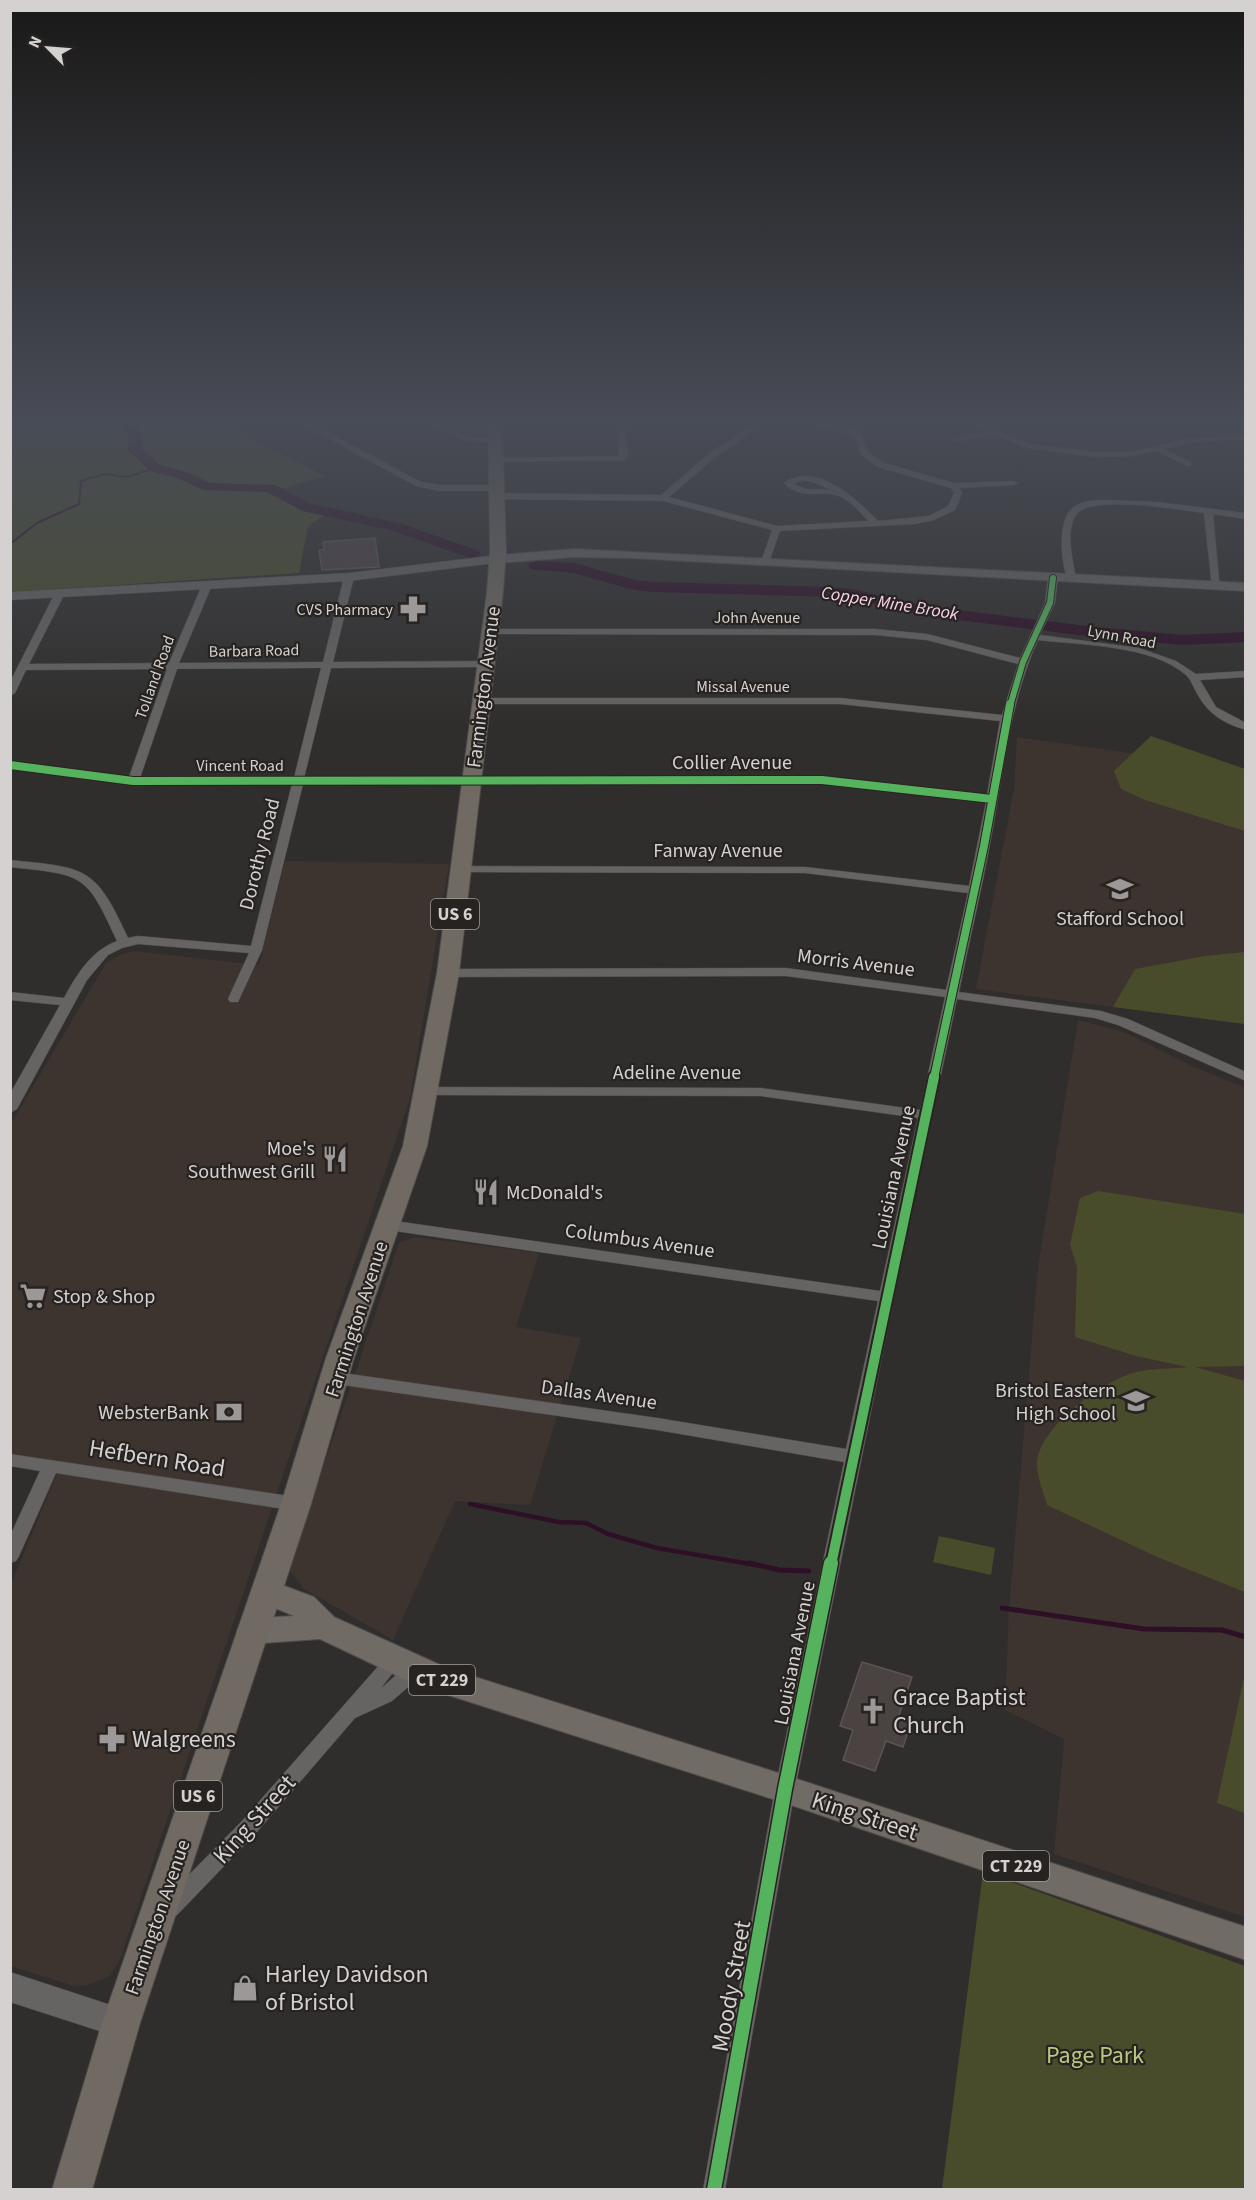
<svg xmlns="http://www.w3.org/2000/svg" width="1256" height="2200" font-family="'Source Sans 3',sans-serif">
  <rect width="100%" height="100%" fill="#302e2c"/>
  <path fill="#3d342f" d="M437,420H488L486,435L472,437Z
    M1017,737L1208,764L1245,777V1024L976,989L1014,789Z
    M285,861L449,864L410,1098L119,1962L109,1976L88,1985L74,1986L11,1966V1584L62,1462L11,1454V1124L106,963L122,954L134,951L259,965Z
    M1078,1020L1126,1033L1192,1066L1245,1088V1917L1054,1854L1064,1739L1005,1710L1009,1610L1038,1267Z
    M414,1237L539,1253L516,1327L581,1338L530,1505L455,1501L393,1640L303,1588L289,1569L399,1243Z"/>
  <path fill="#494c2b" d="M11,420H216L325,476L277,490L293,502L328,513L308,526L299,573L11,592Z
    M1151,736L1245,769V831L1145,800L1121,789L1114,771Z
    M1245,952V1024L1113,1007L1135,969L1205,956Z
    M1098,1191L1245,1214V1366L1195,1367L1245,1381V1592L1157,1557L1047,1505C1044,1493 1037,1478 1037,1465C1037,1428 1104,1379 1137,1372C1154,1368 1171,1369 1188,1367L1136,1356L1075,1337L1077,1267L1070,1245L1080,1198Z
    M939,1536L995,1548L991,1575L933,1562Z
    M1245,1673L1246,1674L1245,1813L1217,1803Z
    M983,1872L1245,1966V2189H942Z"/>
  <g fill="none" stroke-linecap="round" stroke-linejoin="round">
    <path stroke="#2d1026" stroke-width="2" d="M10,544L37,523L79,504L81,481L104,474L127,477L155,468"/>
    <path stroke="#2d1026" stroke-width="4.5" d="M470,1504L559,1522L586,1523L608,1534L657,1548L756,1565"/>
    <path stroke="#2d1026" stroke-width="5" d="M749,1563L779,1570L809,1571
      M1002,1608L1144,1629L1222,1630L1246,1637"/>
    <path fill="#2d1026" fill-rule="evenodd" d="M116,420L136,421L143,441L141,448L160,465L187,472L210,483L275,485L313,504L402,524L479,551L481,554L473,559L393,531L303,511L267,492L203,490L177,478L150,471L127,449C131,435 125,429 116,420Z
      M536,561L574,563L635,580L654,582L831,587L852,589L927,606L1095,627L1182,635L1246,632V642L1182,645L1095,637L927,616L852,599L831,597L654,592L634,590L573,573L530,569L528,566L530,563Z"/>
  </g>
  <path fill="#4b4242" stroke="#585655" stroke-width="1.5" d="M375,538L379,567L322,570L319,550H324L323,542Z
    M862,1662L912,1677L898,1718L911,1723L903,1747L886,1741L875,1771L843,1760L853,1730L840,1726Z"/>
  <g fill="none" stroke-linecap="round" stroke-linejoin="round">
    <g stroke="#4d4b49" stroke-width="1">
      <path id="minor" d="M295,420H305L421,482L440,485H495L499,488L495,491H440L416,486Z
        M426,420C444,420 454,432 470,437C480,439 490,435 498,440L494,442L466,441Z
        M617,420H625L628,456L624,460L495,462L491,460L495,458L619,456Z
        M760,420H770L717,456L669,497L777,526L868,521C861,513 850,500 839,496C821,489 802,502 784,483C815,460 857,499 878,521L929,516L948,506L954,493L951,488L878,467L861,455L854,435L798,420H813L860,431L868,452L884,463L954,483L1014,481L1018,483L1014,485L959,488L962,493L955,510L934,520L915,524L780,531L769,562L765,565L761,562L772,530L663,501L495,499L491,496L495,493L661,495L711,452ZM800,481H810L831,490L806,489L794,484Z
        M973,420H982L993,429L1030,444L1095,452H1132L1186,439L1246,435V439L1193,442L1164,449L1191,462V466H1188L1156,451L1132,456L1095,457L1028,448L994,435L954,442V438L987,432Z
        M1107,500L1157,502L1246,513V519L1213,514L1220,589L1212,587L1204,513C1181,510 1089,494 1076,515C1065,533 1073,559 1076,579L1068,581C1061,564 1056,517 1075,506C1084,500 1097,500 1107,500Z
        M349,574L354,577L333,662L484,661L489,664L484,667L331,668L304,778L822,777L987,795L1000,721L840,704H480L475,701L480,698H840L1002,715L1018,664L927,640L875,635L486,634L484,632L489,629H875L927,634L1020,658L1045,603L1048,578L1053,575L1058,578L1055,603L1040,635L1139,648L1176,661L1196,674L1246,671V677L1200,680L1216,707L1246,723V730C1225,724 1208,714 1198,695C1194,689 1192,681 1186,675C1152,645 1081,645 1038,640C1009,704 1003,775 990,844C981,893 969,942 959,992L1101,1011L1128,1019L1246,1072V1081L1118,1025L1095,1018L957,999L894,1297L795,1789L725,2190H703L775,1789L844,1462L657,1430L336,1384L330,1382L328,1378L330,1374L336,1372L657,1418L846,1449L878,1301L388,1230L383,1228L381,1225L383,1222L388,1220L880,1291L918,1118L761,1096L426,1095L419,1091L426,1087L761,1088L920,1110L945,997L786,976L448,977L442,973L448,969L786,968L946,990L968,893L805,873L460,872L454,869L460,866L805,867L969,886L986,802L822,783L303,784L262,950L238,1002H230L228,999L249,953L138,944L122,948L108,955L87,980L17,1109L10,1113V1094L60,1005L10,1000V992L64,998C77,974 91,951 117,941C86,873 84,875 10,867V860C87,868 95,866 128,938L138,936L251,946L292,784H133L10,768V762L129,777L167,669L26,670L15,693L10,696V682L55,593L60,590L65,593L29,664L169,663L202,585L207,582L212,585L179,663L323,662L344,577ZM321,668L294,778H140L177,669Z
        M10,1454L296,1497L302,1499L304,1504L302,1509L296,1511L56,1473L19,1556L16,1561L10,1563V1536L40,1471L10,1466Z
        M394,1652L400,1655L403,1660L381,1688C393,1680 407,1659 421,1664L424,1670L421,1676L392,1701L355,1718L256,1833L177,1915L170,1918L163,1915L160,1908L163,1901L242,1821L388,1655Z"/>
    </g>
    <g stroke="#4d4b49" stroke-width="2">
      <path id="tertiary" d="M574,549L1246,583V591L631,558L574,557L498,563L492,559L498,555Z"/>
    </g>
    <g stroke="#4d4b49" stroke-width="1">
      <path id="secondary" d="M498,555L503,556V562L349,581L10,600V592L349,573Z
        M10,1972L132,2012L136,2023L132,2034L121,2038L10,2002Z"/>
    </g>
    <g stroke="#4d4b49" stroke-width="2">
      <path id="primary" d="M266,1579L314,1597L334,1617L447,1668L785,1775L1246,1927V1960L785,1803L445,1694L404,1679L320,1639L252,1644L241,1640L237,1631L241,1622L252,1618L294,1616L256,1600L251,1591L256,1582Z"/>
    </g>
    <g stroke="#4d4b49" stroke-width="2">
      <path id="trunk" d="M488,420H502L506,551L503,592L459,973L427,1146L354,1358L311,1504L140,2023L92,2190H52L102,2023L281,1504L326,1358L403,1146L437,973L487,592L490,551Z"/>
    </g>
    <use href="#minor" fill="#656462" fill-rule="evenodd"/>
    <use href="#tertiary" fill="#656462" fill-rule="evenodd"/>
    <use href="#secondary" fill="#656462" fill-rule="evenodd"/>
    <use href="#primary" fill="#706b65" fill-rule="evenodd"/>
    <use href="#trunk" fill="#706a63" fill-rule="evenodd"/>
    <g stroke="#272321" stroke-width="8">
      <path id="cycleway-far3" d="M1010,706L1023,662L1050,603L1053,578"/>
    </g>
    <g stroke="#272321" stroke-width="10">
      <path id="cycleway-far2" d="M10,765L133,781L822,780L992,799
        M934,1078L984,846L1010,704"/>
    </g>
    <g stroke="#272321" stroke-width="14">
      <path id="cycleway-far1" d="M831,1565L934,1077"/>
    </g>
    <g stroke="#272321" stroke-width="17">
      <path id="cycleway" d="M714,2190L785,1789L831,1563"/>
    </g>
    <use href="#cycleway-far3" stroke="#56b35d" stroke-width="6"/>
    <use href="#cycleway-far2" stroke="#56b35d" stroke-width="8"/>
    <use href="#cycleway-far1" stroke="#56b35d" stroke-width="10"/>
    <use href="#cycleway" stroke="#56b35d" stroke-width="14"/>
  </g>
  <linearGradient id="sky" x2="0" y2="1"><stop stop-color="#1a1918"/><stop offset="0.58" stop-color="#484c56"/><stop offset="1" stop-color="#484c56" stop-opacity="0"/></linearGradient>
  <rect width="1256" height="728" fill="url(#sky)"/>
  <defs>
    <g id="pharmacy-bare" transform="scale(2.07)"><path d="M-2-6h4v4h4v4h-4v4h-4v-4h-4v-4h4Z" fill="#9b9897" stroke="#272321" stroke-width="2.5" paint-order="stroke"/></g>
    <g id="school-bare" transform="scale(2.07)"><path d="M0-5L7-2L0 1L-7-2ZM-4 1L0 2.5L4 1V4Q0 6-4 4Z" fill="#9b9897" stroke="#272321" stroke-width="2.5" paint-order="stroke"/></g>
    <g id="restaurant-bare" transform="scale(2.07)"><path d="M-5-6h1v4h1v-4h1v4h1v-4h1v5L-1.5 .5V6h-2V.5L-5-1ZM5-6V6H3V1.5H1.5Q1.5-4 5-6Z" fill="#9b9897" stroke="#272321" stroke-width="2.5" paint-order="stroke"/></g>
    <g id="supermarket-bare" transform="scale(2.07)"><path d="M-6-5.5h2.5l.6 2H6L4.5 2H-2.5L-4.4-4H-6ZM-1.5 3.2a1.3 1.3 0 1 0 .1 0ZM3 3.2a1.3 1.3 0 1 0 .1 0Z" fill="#9b9897" stroke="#272321" stroke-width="2.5" paint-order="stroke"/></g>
    <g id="bank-bare" transform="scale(2.07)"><path d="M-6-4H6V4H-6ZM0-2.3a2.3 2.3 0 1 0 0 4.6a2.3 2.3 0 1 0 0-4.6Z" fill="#9b9897" stroke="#272321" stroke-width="2.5" paint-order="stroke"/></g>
    <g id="church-bare" transform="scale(2.07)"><path d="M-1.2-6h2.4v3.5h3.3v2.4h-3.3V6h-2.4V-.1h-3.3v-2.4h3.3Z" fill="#9b9897" stroke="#272321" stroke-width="2.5" paint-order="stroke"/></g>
    <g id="shop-bare" transform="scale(2.07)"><path d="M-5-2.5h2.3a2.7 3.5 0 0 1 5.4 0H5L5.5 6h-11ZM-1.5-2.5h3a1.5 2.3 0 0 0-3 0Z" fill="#9b9897" stroke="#272321" stroke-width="2.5" paint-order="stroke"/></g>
  </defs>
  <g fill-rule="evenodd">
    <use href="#pharmacy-bare" x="413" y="609"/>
    <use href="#school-bare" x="1120" y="889"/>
    <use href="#restaurant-bare" x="335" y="1159"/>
    <use href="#restaurant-bare" x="486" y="1192"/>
    <use href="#supermarket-bare" x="33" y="1296"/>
    <use href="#school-bare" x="1136" y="1401"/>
    <use href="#bank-bare" x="229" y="1412"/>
    <use href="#church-bare" x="873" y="1711"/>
    <use href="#pharmacy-bare" x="112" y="1739"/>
    <use href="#shop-bare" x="245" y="1988"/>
  </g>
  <g text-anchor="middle" stroke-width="4.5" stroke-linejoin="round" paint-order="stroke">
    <g font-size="16" fill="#d4d1d0" stroke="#272321" text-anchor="end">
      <text x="393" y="615">CVS Pharmacy</text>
    </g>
    <g font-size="16" fill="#d4d1d0" stroke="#272321">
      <text x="757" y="623">John Avenue</text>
      <text transform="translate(1122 636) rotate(11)" y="6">Lynn Road</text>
      <text transform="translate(254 650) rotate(-1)" y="6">Barbara Road</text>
      <text transform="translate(154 677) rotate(-70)" y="6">Tolland Road</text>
      <text x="743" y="692">Missal Avenue</text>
      <text x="240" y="771">Vincent Road</text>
    </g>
    <g font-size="18" font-style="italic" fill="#fad2ec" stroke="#272321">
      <text transform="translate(890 603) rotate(9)" y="6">Copper Mine Brook</text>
    </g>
    <g fill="#272321" stroke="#a09d9c" stroke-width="1.5">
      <rect x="431" y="899" width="48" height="30" rx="4.5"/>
      <rect x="409" y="1665" width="66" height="30" rx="4.5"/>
      <rect x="174" y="1781" width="48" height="30" rx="4.5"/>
      <rect x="983" y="1851" width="66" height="30" rx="4.5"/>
    </g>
    <g font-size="18" font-weight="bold" fill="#d4d1d0">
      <text x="455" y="920">US 6</text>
      <text x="442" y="1686">CT 229</text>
      <text x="198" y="1802">US 6</text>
      <text x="1016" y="1872">CT 229</text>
    </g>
    <g font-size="20" fill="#d4d1d0" stroke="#272321">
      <text transform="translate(483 687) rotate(-83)" y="7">Farmington Avenue</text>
      <text x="732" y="769">Collier Avenue</text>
      <text x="718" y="857">Fanway Avenue</text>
      <text transform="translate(259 854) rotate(-76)" y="7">Dorothy Road</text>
      <text transform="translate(856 962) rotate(7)" y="7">Morris Avenue</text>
      <text x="677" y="1079">Adeline Avenue</text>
      <text transform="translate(893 1177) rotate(-78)" y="7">Louisiana Avenue</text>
      <text transform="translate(640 1240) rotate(8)" y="7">Columbus Avenue</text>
      <text transform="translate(356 1319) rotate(-72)" y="7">Farmington Avenue</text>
      <text transform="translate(599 1394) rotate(8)" y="7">Dallas Avenue</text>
      <text transform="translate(794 1653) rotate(-79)" y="7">Louisiana Avenue</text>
      <text transform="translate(157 1917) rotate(-71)" y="7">Farmington Avenue</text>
    </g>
    <g font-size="20" fill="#d4d1d0" stroke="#272321" text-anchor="end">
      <text x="1120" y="925" text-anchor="middle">Stafford School</text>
      <text x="315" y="1155">Moe's<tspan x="315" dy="23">Southwest Grill</tspan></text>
      <text x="506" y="1199" text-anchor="start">McDonald's</text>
      <text x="53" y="1303" text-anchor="start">Stop &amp; Shop</text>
      <text x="1116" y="1397">Bristol Eastern<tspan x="1116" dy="23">High School</tspan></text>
      <text x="209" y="1419">WebsterBank</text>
    </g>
    <g font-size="24" fill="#d4d1d0" stroke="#272321">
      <text transform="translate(157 1458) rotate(9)" y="8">Hefbern Road</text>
      <text transform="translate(865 1816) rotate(18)" y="8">King Street</text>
      <text transform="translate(254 1819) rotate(-48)" y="8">King Street</text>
      <text transform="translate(731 1986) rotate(-80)" y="8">Moody Street</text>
    </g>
    <g font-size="24" fill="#d4d1d0" stroke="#272321" text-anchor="start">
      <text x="893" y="1705">Grace Baptist<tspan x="893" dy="28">Church</tspan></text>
      <text x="132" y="1747">Walgreens</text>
      <text x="265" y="1982">Harley Davidson<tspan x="265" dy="28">of Bristol</tspan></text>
    </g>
    <g font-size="24" fill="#bec780" stroke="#272321">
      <text x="1095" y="2063">Page Park</text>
    </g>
  </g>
  <rect width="1256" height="2200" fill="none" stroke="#d4d1d0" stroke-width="24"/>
  <g transform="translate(48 48) rotate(295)" stroke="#272321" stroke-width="4.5" paint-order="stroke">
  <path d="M0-4.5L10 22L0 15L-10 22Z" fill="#d4d1d0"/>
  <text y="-9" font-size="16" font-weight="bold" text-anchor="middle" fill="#d4d1d0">N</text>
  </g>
</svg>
